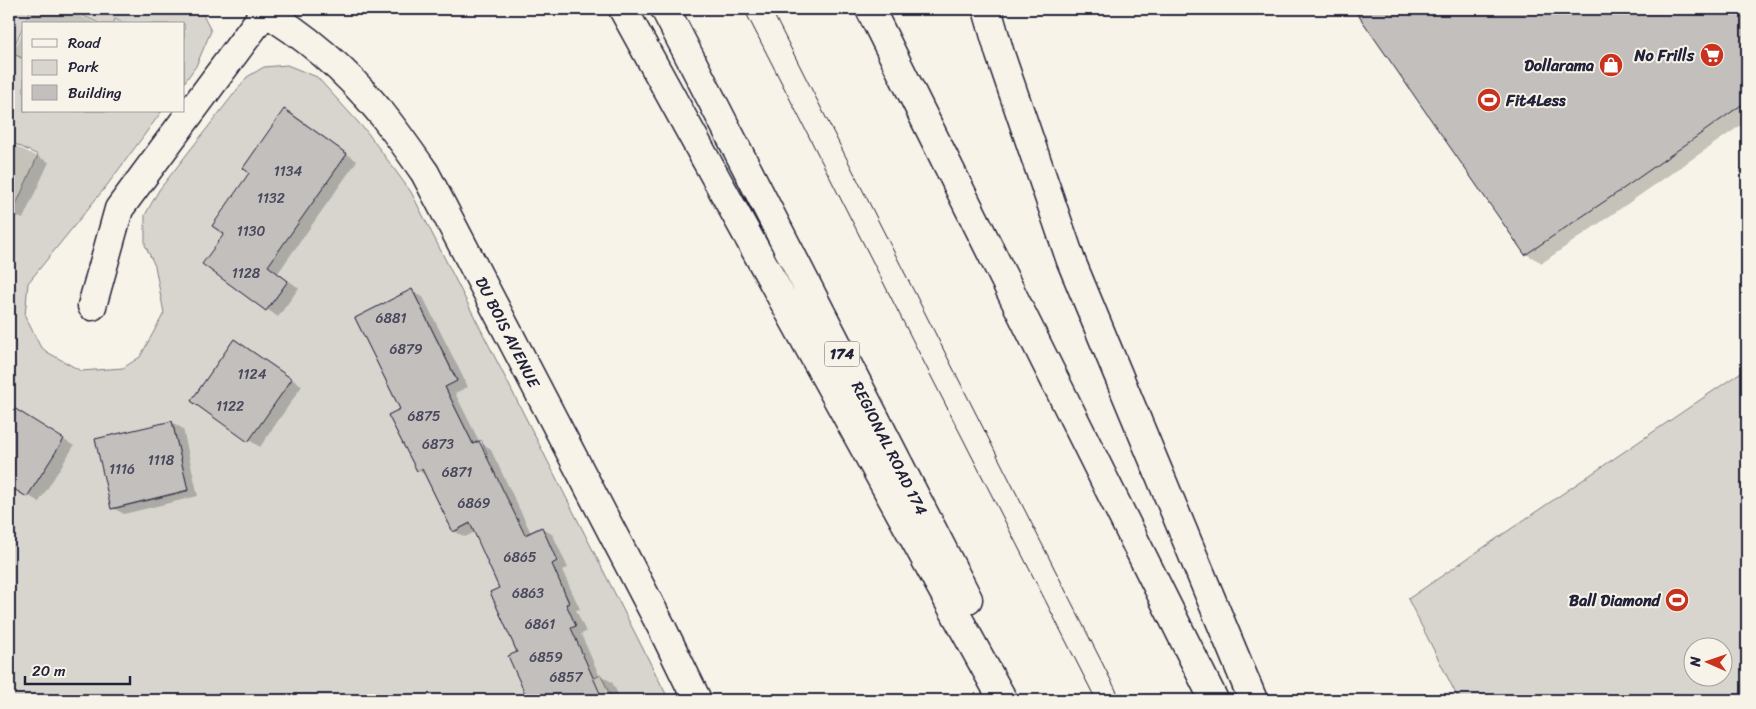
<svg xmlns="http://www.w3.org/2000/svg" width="1756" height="709" font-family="Sriracha,sans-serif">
  <rect width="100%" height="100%" fill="#f7f3e8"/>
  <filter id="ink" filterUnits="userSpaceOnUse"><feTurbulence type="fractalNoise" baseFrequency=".02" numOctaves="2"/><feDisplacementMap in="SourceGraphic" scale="10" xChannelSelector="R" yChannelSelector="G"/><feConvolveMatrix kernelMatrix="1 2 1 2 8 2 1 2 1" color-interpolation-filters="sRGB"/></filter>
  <g filter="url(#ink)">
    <path fill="#d8d5cf" stroke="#7d7c85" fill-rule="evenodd" d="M9,9H31L11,53L24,59V111H162L108,184L28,283L25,316L40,346L47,352L81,371L123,368L140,357L164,313L155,266L145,245V215L159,190L247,77L264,67L287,65L317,77L367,132L411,192L669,700H607L606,698L610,695L601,675L590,680L567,636L566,604L569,602L554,570L546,566L557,561L541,527L484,554L499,588L490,592L517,652L509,656L528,700H9V486L27,497L63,439L9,405V213L12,214L38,155L9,141ZM285,109L347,154L267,266L288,281L266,311L203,264L238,244L212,226L251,175L243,168ZM412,289L457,380L445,387L473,444L481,440L487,453L482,455L510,504L453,532L422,469L417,471L388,415L400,409L355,318ZM234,339L292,379L248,441L191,401ZM172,421L188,491L112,509Z
      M68,9H200L211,31L196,66L184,83V24H125L115,19L113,24H101Z
      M1747,368V700H1459L1408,599ZM1724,646V676H1694V646Z"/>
    <path fill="#0003" d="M32,9H65L98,24H26Z
      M1355,9H1747V121L1542,263L1526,254Z
      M116,21L122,24H114Z
      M24,28V60L13,53Z
      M285,111L357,161L278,273L299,288L278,317L204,264L226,234L251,173Z
      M9,143L49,162L23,219L9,213Z
      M412,291L423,297L468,387L455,393L480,443L490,448L531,533L542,528L553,535L568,568L562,570L580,609L576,610L586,632L581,634L600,677L601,676L612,682L621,700H530L510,656L519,653L500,588L475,532L465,537L454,531L427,476L418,470L401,409Z
      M235,340L302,386L260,447L249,440Z
      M9,406L74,446L39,502L9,484Z
      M172,422L183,429L198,496L124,514L113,508Z"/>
    <path fill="#c2bfbd" stroke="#22223b" d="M1354,9H1747V101L1620,191L1525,255Z
      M284,109L347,154L268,266L288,281L266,311L202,264L224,234L212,226L249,173L243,168Z
      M412,289L457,381L445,387L473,444L479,441L525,535L542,527L557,561L552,564L569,603L566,604L576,626L571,628L603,700H528L508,656L517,652L490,592L499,588L470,523L453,532L422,469L417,471L388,415L400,409L355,318Z
      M234,339L292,379L248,442L191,401Z
      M9,405L64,439L27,497L9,486Z
      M172,421L188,490L111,509L95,439Z"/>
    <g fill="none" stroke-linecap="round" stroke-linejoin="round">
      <g stroke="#22223b" stroke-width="31">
        <path id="street" d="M260,9C306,35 348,73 382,114C397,133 411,153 425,173L662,628L697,700
          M92,306L119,209L265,12"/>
      </g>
      <g stroke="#22223b" stroke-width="31">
        <path id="highway" d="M623,9L1003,700
          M665,9L968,599
          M870,9L1214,700
          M987,9L1000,54L1071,261L1253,700"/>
      </g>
      <use href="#street" stroke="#f7f3e8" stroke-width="28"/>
      <use href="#highway" stroke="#f7f3e8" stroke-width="28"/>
      <path stroke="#22223b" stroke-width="1" d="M744,9L1096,700
        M771,9L1121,700"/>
    </g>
  </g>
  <defs>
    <g id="supermarket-disc" transform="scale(1.25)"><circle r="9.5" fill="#c8321e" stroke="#f7f3e8"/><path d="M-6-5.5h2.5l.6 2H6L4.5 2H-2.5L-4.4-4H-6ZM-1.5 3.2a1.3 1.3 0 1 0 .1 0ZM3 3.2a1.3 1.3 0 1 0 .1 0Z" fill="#fff"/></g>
    <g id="shop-disc" transform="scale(1.25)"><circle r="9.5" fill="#c8321e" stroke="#f7f3e8"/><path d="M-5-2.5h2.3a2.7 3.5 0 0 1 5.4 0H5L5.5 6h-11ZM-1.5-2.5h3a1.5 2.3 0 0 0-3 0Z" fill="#fff"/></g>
    <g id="stadium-disc" transform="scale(1.25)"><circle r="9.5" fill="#c8321e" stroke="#f7f3e8"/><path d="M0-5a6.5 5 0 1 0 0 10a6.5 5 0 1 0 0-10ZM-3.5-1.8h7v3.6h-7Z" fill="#fff"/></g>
  </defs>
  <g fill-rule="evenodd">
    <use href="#supermarket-disc" x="1712" y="55"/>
    <use href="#shop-disc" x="1611" y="65"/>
    <use href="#stadium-disc" x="1489" y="100"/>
    <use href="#stadium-disc" x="1677" y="600"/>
  </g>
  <g text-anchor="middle" stroke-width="4" stroke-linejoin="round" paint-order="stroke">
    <g font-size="14" fill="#4a495c">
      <text x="288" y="176">1134</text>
      <text x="271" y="203">1132</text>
      <text x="251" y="236">1130</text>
      <text x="246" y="278">1128</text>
      <text x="391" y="323">6881</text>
      <text x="406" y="354">6879</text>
      <text x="252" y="379">1124</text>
      <text x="230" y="411">1122</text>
      <text x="424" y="421">6875</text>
      <text x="438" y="449">6873</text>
      <text x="161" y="465">1118</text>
      <text x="122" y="474">1116</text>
      <text x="457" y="477">6871</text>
      <text x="474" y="508">6869</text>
      <text x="520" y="562">6865</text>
      <text x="528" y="598">6863</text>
      <text x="540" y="629">6861</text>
      <text x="546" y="662">6859</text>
      <text x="566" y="682">6857</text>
    </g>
    <rect fill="#f7f3e8" stroke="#62616f" stroke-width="1" x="824.5" y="341.5" width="35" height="25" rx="4"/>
    <g font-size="15" font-weight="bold" fill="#22223b">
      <text x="842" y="359">174</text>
    </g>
    <g font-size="16" font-weight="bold" fill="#22223b" stroke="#f7f3e8" text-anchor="end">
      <text x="1694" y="61">No Frills</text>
      <text x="1594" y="71">Dollarama</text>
      <text x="1506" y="106" text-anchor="start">Fit4Less</text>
      <text x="1660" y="606">Ball Diamond</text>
    </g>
    <g font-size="16" fill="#22223b" stroke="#f7f3e8">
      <text transform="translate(508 332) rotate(63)" y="6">DU BOIS AVENUE</text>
      <text transform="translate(890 448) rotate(63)" y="6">REGIONAL ROAD 174</text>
    </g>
  </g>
  <rect width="1756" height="709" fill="none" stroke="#f7f3e8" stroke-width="30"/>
  <rect x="15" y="15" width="1726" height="679" fill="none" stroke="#22223b" stroke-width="2" filter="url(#ink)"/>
  <rect x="22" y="22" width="162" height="90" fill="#f7f3e8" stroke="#a29fa3"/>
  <rect x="32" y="39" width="25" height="8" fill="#f7f3e8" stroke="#a29fa3"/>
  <text x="68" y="48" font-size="15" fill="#22223b">Road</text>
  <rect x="32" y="60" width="25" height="15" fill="#d8d5cf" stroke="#a29fa3"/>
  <text x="68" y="72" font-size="15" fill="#22223b">Park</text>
  <rect x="32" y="85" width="25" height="15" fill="#c2bfbd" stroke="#a29fa3"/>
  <text x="68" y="98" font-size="15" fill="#22223b">Building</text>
  <g transform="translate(1708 662) rotate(272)"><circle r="24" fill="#f7f3e8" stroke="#a29fa3"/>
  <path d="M0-4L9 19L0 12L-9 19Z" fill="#c8321e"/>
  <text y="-8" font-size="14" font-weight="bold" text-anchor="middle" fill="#22223b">N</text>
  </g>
  <path d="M25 676v8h105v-8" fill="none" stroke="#22223b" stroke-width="2.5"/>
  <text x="32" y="676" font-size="15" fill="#22223b" stroke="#f7f3e8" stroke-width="4" paint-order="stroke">20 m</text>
</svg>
